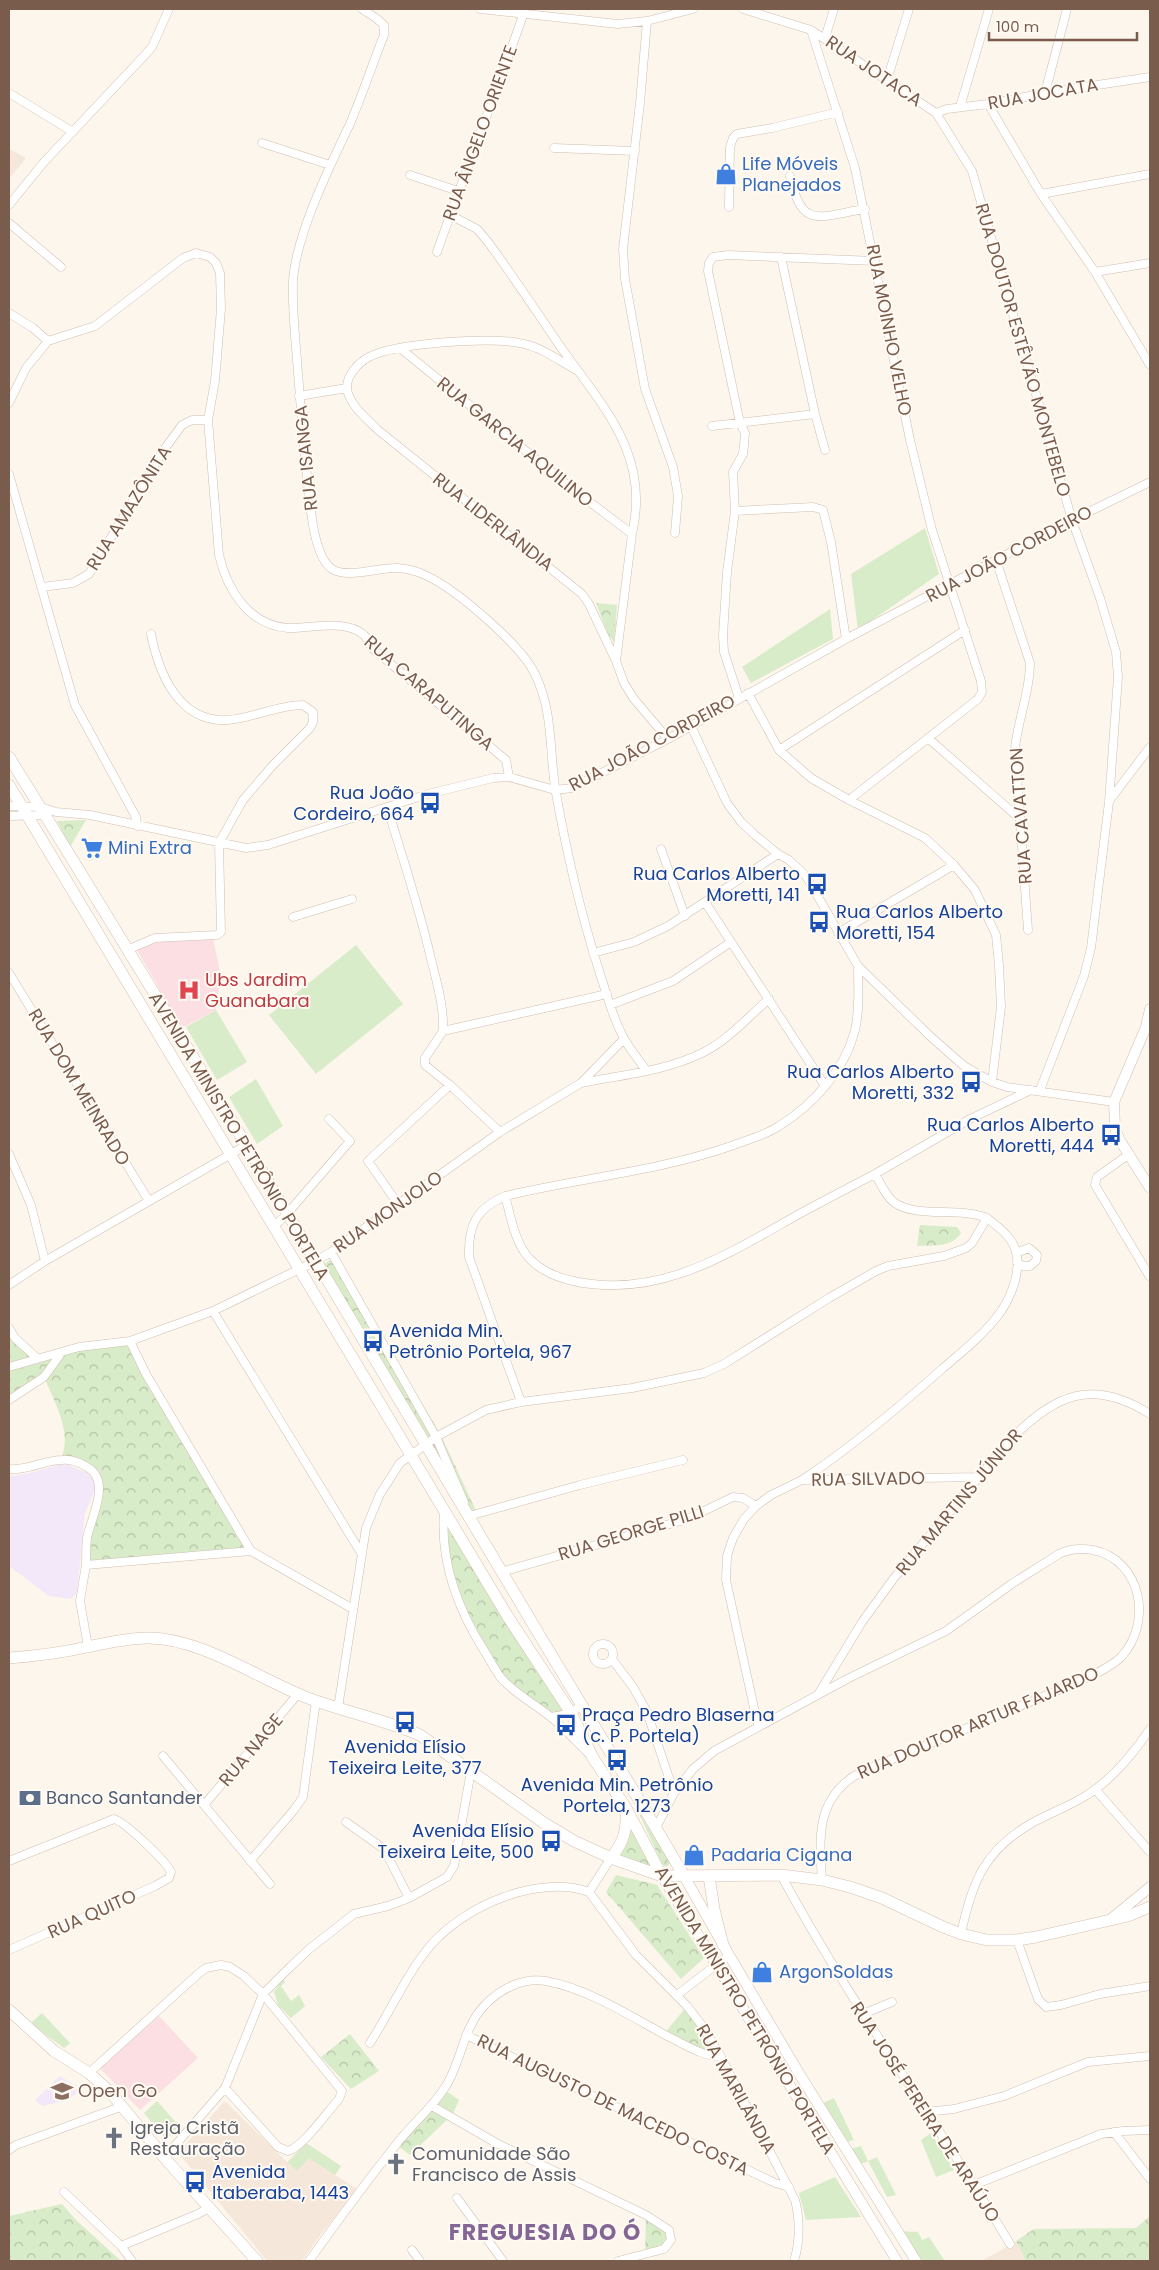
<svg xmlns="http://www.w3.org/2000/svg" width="1159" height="2270" font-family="Poppins,sans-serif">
  <defs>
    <pattern id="forest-crowns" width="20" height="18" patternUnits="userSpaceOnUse" patternTransform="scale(1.25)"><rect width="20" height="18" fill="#d8ecc9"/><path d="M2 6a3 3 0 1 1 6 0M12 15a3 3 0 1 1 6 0" fill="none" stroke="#b4c2a5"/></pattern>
  </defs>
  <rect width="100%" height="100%" fill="#fdf6ec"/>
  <path fill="#f5e8da" d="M9,149L26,158L9,179Z
    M224,2102L227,2103L287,2162L306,2143L341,2166L335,2175L357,2189L322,2233L302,2261H267L180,2155L183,2147Z
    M1016,2241L1026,2261H980L1000,2251Z"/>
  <path fill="#f3e8fa" d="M58,1465H69L87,1473L93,1480L95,1490L85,1513L77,1592L71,1599L49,1596L9,1566V1475L15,1476L33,1472Z
    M60,2076L80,2089L69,2100L42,2106L35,2100Z"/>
  <path fill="#fbdfe3" d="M181,938L213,939L221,976L216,1010L182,1028L137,950L156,940Z
    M159,2016L198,2058L140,2110L100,2068Z"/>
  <path fill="#d8ecc9" d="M925,528L939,574L858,630L851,574Z
    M830,609L833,639L751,683L742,667Z
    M356,945L403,1004L316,1074L269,1015Z
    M216,1010L247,1062L217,1080L186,1027Z
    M256,1079L283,1126L257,1144L229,1097Z
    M283,1979L285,1982L281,1986L291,2001L299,1995L305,2006L291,2018L278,2005L274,1992Z
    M42,2013L70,2043L64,2048L35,2027L32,2022Z
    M446,2091L459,2100L453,2114L439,2106L438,2100Z
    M834,2098L854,2140L843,2143L819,2105Z
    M157,2101L180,2127L166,2140L144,2113Z
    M931,2133L954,2170L936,2177L921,2140Z
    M306,2143L341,2166L335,2175L309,2158L297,2171L288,2162Z
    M861,2146L868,2161L877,2157L896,2195L887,2197L868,2161L857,2166L847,2150Z
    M835,2177L861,2217L806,2220L799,2193Z
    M898,2231L918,2232L922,2240L929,2237L945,2261H916Z"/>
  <path fill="url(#forest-crowns)" d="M596,603L617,605L614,642L607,632Z
    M86,820L70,847L57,821Z
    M920,1225L957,1227L961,1233C952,1248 932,1245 917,1246Z
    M334,1257L441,1435L476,1511L469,1516L319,1268Z
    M9,1328L38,1359L72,1349L130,1341L251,1551L86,1565L99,1488L90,1468L60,1460C74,1435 54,1401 44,1377L9,1400Z
    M444,1511L571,1713L551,1717L500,1677L456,1593L447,1560Z
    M626,1808L662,1876L611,1858L620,1847Z
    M638,1811L671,1863L666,1867L662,1864Z
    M616,1875L657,1885L704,1958L681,1979L606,1892Z
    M687,2006L721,2057L664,2034Z
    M350,2034L379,2071L351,2089L321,2057Z
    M433,2107L449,2118L410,2155L398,2146Z
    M62,2204L76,2220L121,2261H9V2216Z
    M1150,2216V2261H1026L1016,2241L1034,2229L1136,2228Z
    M646,2217L667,2230L668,2244L645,2253Z"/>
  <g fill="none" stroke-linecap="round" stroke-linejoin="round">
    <g stroke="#d1beb0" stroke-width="9">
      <path id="minor" d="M362,9L376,18L384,25V35C372,65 362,96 349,126C329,168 296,235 293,281C292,307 295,334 297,360C300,399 303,437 307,476C310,499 312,555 332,569C347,579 380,567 398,568C408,569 418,571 427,576C457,590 521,645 535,674C554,713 549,753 556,793C567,855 582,918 601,977C608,998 614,1022 625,1040C631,1051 639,1060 646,1070
        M480,9L618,24L647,21L693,9
        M743,9L811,30L936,113L972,171L1072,520L1100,598L1116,652L1118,677L1109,802L1091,948L1084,976L1040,1090
        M647,21L640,103L623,249L625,279L645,389L673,467L678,496L675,533
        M811,30L855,168L910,440L932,530L981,681L982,692L978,699L849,800
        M825,38L834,9
        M887,80L909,9
        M9,93L73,132
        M1045,93L1067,9
        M988,104L1041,194L1095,272L1150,365
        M960,107L989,9
        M936,113L947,109L988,104L1045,93L1150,77
        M262,143L330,165
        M554,148L635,151
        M410,175L458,191
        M790,176C802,231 819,216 865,209
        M1041,194L1150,174
        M9,205L44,162L144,56L152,47L169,9
        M729,207L730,147L733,138L737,134L772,128L838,112
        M450,215L477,229L488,242C513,276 536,311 560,346C602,406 651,454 632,534L616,661L624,683L634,699L668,739
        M9,223L61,267
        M437,252C465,172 496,94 523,15
        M781,257L815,414L825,450
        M1095,272L1150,263
        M9,313L33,328L48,341
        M400,348L570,487L632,534
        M578,371C561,362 543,348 524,344C493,336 396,343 369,357C358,363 347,375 347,387C347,403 368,420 378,430L582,594L589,604L616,661
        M299,396L347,388
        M9,403L26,368L48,341L95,326L183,258L196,253L210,257L216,263L220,273L221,309L215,381L208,420L219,555C227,589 248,625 288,628C310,629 345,618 364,635C367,638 370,645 372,648L506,760L509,777
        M712,426L815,414
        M9,474L75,705L136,817L137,826
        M735,511L813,507L823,510L831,542L846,639
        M996,560L1030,663C1030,692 1018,719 1015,748L1028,930
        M42,587L73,583L89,574L163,451L182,425L192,420H208
        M748,693L779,750L811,778L849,800L925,838L954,865L975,890L996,935L999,965L1001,1007L992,1082
        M739,698L724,652L723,635L727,572L735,511L733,472L743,454L744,445L745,433L740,423L708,271L709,263L713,257L728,255L875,261
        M691,726L727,803L741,822L755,835L778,854L789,860L806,876L858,966L931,1037L964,1066L992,1082L1007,1087L1114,1102
        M928,738L1019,818
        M779,750L965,630
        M1109,801L1150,747
        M9,806L41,807L56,812L90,815L246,848L268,845L428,794L493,778L509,777L555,790L572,788L668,739L846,639L1072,520L1150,482
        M387,807C403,858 419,907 431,959C437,983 444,1006 443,1031
        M9,816L47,815
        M661,849L685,916
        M705,902L825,1086
        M293,917L352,899
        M838,933L954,865
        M127,950L155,938L217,935L221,932L219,843L243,800L273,765L310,728L313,722V712L303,705C278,705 253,718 228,720C179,723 159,674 151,634
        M593,953L634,942L668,926L778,854
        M9,973L149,1201
        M610,1005L673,981L731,942
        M581,1083C621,1075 667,1071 704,1052C728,1040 748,1017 769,999
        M500,1132L450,1085L425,1065V1058L443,1031L607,994
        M9,1154L31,1205L45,1261
        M1128,1155L1097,1177L1095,1185L1150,1277
        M505,1196C510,1213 513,1234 523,1250C533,1267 554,1277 573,1281C660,1300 729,1253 801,1213C825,1200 850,1187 875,1174
        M398,1204L368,1161L450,1085
        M273,1227L285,1216L350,1141L329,1119
        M331,1252L436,1437L464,1502
        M1016,1253L1029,1248L1037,1255L1036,1261L1030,1266H1023L1017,1262
        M9,1285L45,1261L245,1146
        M213,1311L361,1553
        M9,1328L15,1338L38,1359
        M130,1341L146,1374L251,1551
        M9,1367L79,1347L130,1341L213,1311L316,1261L331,1252L500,1132L581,1083L624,1039
        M9,1400L44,1377L62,1352
        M521,1402L469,1257C468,1225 476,1209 505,1196C581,1178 660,1171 734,1145C749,1139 766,1135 779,1126C813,1105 845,1070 855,1030C860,1009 858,987 858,966
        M9,1469C27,1471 44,1460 62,1460C71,1459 79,1462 87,1467C112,1481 91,1517 87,1538C86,1547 86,1556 86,1565L251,1551L353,1609
        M802,1480C852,1447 897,1409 942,1369C963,1351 986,1333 1002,1310C1012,1294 1021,1271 1016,1252C1013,1237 998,1227 987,1218
        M444,1511C440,1561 458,1610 485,1652C490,1660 495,1670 501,1678C516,1695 535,1704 552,1718C565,1729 576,1741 588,1753
        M468,1513L469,1516L580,1485L683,1460
        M86,1565L80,1601L88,1647
        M501,1572L687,1519L733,1497L743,1498L756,1506
        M593 1654a10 10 0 1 1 20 0a10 10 0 1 1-20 0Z
        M612,1659L633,1687L647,1712L674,1793
        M819,1693L862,1622L894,1578L1011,1439C1056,1394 1092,1378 1150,1414
        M338,1708L366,1528L380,1494L400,1463L436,1437L486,1410L521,1402L632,1388L704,1373L724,1364L829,1298L876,1271L888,1266L944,1256L966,1248L972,1243L987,1218C960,1207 916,1218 895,1203C886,1197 881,1184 875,1174L970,1119L1031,1090
        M551,1717C563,1715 574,1714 582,1704
        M758,1726L726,1580L727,1556L733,1538L744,1519L756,1506L771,1495L802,1480L979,1477
        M163,1756L270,1884
        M1095,1789L1150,1852
        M204,1805L298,1694
        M346,1822L384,1849L409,1898
        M657,1826L674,1793L693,1769L714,1751L849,1678L946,1631L1013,1583L1059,1554C1069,1549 1081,1548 1093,1550C1142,1560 1153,1623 1121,1657C1110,1668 1092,1675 1078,1682L859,1773C816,1798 819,1836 822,1880
        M9,1861L114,1819C125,1822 166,1861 171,1872L169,1878L155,1886L9,1950
        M250,1861L294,1810L303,1797L316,1701
        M781,1875C850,2003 936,2120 1010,2244
        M589,1892L636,1955L687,2006L704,2028L721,2057L795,2200C800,2219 800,2242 794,2261
        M589,1892L611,1858
        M961,1934C972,1881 985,1850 1032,1823C1050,1813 1070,1806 1087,1795C1113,1779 1133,1754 1150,1729
        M1017,1940L1038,1999L1046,2007L1061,2005L1100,1994L1150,1986
        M677,1995L729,1955
        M863,2014L892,2002
        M466,2035L775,2183L789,2187
        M370,2043C390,2012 406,1975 430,1946C464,1906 538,1874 589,1892
        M89,2073L197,1975L206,1968L221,1965L230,1967L244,1976L263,1994L342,2091L339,2099C327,2112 303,2147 288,2151L278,2147L225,2088
        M432,2106L498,2144L646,2215L669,2230L671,2240L664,2249L618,2261
        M926,2112L954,2109L1004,2096L1088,2062L1150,2056
        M1114,2132L1150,2179
        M9,2150L16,2145L123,2106
        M165,2157L225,2088L263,1994L284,1973L308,1950L354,1914L388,1906L409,1898L447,1877L454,1866L471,1771
        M974,2185L1101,2134L1123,2131L1150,2130
        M64,2192L121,2246L132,2261
        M457,2198L503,2261
        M121,2246L198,2214L210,2207
        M412,2250L420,2261
        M309,2261C337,2222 365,2183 395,2146C410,2126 430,2110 444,2089C462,2063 462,2028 485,2005C500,1989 523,1977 546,1981C589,1989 630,2016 669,2037C686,2045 702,2056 721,2057"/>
    </g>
    <g stroke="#d1beb0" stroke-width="11">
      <path id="tertiary" d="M1150,1009L1146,1027L1114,1102L1115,1128L1119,1139L1150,1188
        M662,1876L897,2261
        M684,1876L729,1955L800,2075L916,2261
        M1111,1919L1150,1887"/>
    </g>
    <g stroke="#d6c0b0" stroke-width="12">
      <path id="secondary" d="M9,757C181,1034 348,1314 515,1594C571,1689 629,1781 684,1876
        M9,785L508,1617L571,1713L593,1758L626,1808L662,1876
        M9,1658C35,1656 61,1653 87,1647C107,1643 127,1638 147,1638C202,1637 264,1683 316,1701C351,1713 387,1721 420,1735L544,1823L574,1841L611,1858L662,1876L781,1875L822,1880L850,1887L882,1898L941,1926L961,1934L987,1940H1017L1036,1937L1128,1916L1150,1907
        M611,1858C623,1843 627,1831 626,1812
        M709,1876L714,1909L723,1945
        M9,2010L54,2051L89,2073L110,2092L169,2163L257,2261"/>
    </g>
    <use href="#minor" stroke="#fff" stroke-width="8"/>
    <use href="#tertiary" stroke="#fff" stroke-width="10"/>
    <use href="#secondary" stroke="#fff" stroke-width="11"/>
  </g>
  <defs>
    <g id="shop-bare" transform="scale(1.725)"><path d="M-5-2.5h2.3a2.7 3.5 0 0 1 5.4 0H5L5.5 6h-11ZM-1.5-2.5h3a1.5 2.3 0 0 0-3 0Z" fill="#3f7fe0" stroke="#fffaf3" stroke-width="2.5" paint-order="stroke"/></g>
    <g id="bus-bare" transform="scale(1.725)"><path d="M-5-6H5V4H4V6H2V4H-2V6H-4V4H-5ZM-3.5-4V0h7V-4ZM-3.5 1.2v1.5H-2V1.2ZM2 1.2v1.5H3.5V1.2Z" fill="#1a4fb4" stroke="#fffaf3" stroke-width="2.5" paint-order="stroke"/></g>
    <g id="supermarket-bare" transform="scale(1.725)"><path d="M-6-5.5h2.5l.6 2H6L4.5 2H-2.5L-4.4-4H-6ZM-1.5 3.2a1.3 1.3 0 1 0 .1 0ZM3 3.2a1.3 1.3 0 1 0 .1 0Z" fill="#3f7fe0" stroke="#fffaf3" stroke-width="2.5" paint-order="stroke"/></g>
    <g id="hospital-bare" transform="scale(1.725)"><path d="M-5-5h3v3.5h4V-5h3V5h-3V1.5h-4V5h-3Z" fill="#e0444e" stroke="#fffaf3" stroke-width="2.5" paint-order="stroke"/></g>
    <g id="bank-bare" transform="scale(1.725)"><path d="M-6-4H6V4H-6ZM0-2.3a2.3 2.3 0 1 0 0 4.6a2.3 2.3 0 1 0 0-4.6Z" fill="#5c6f8a" stroke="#fffaf3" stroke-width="2.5" paint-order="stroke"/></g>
    <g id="university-bare" transform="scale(1.725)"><path d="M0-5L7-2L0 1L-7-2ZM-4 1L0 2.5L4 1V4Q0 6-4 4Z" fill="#8d6e63" stroke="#fffaf3" stroke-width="2.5" paint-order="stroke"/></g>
    <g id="church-bare" transform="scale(1.725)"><path d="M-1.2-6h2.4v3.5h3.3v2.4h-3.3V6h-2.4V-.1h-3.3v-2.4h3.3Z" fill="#6b7280" stroke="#fffaf3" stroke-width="2.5" paint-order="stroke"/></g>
  </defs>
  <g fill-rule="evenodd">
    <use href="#shop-bare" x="726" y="174"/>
    <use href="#bus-bare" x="430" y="803"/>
    <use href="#supermarket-bare" x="92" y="848"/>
    <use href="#bus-bare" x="817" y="884"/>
    <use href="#bus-bare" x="819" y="922"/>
    <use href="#hospital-bare" x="189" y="990"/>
    <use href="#bus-bare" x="971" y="1082"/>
    <use href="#bus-bare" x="1111" y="1135"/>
    <use href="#bus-bare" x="373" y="1341"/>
    <use href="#bus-bare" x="405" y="1722"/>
    <use href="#bus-bare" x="566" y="1725"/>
    <use href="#bus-bare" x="617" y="1760"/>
    <use href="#bank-bare" x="30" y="1798"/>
    <use href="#bus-bare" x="551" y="1841"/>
    <use href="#shop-bare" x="694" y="1855"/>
    <use href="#shop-bare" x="762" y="1972"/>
    <use href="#university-bare" x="62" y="2091"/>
    <use href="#church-bare" x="114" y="2138"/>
    <use href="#church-bare" x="396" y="2164"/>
    <use href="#bus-bare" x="195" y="2182"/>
  </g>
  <g text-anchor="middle" stroke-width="4" stroke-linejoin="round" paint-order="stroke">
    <g font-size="18" fill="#7a5c4d" stroke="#fffaf3">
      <text transform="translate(874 71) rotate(34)" y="6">RUA JOTACA</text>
      <text transform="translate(1043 94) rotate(-10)" y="6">RUA JOCATA</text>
      <text transform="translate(480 133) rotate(-70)" y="6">RUA ÂNGELO ORIENTE</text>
      <text transform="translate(889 330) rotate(79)" y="6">RUA MOINHO VELHO</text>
      <text transform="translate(1023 350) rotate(74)" y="6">RUA DOUTOR ESTÊVÃO MONTEBELO</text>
      <text transform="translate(515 442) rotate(39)" y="6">RUA GARCIA AQUILINO</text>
      <text transform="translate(306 458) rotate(-96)" y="6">RUA ISANGA</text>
      <text transform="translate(129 508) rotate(-58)" y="6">RUA AMAZÔNITA</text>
      <text transform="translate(493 522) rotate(38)" y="6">RUA LIDERLÂNDIA</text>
      <text transform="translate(1009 554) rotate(-28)" y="6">RUA JOÃO CORDEIRO</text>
      <text transform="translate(429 693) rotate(41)" y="6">RUA CARAPUTINGA</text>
      <text transform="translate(652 743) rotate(-28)" y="6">RUA JOÃO CORDEIRO</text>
      <text transform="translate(1021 816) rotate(-94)" y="6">RUA CAVATTON</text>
      <text transform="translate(79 1087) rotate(59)" y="6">RUA DOM MEINRADO</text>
      <text transform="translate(239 1136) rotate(59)" y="6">AVENIDA MINISTRO PETRÔNIO PORTELA</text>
      <text transform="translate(388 1212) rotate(-35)" y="6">RUA MONJOLO</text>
      <text transform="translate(868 1479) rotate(-1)" y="6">RUA SILVADO</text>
      <text transform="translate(959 1502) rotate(-50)" y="6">RUA MARTINS JÚNIOR</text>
      <text transform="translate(631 1533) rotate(-17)" y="6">RUA GEORGE PILLI</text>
      <text transform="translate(978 1723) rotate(-23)" y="6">RUA DOUTOR ARTUR FAJARDO</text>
      <text transform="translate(251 1750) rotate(-50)" y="6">RUA NAGE</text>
      <text transform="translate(92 1914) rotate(-24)" y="6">RUA QUITO</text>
      <text transform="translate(745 2010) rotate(59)" y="6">AVENIDA MINISTRO PETRÔNIO PORTELA</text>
      <text transform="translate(736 2089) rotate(61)" y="6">RUA MARILÂNDIA</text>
      <text transform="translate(613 2105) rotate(26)" y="6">RUA AUGUSTO DE MACEDO COSTA</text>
      <text transform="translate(925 2112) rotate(57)" y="6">RUA JOSÉ PEREIRA DE ARAÚJO</text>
    </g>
    <g font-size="18" fill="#366cbe" stroke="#fffaf3" text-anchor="start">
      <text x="742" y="170">Life Móveis<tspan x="742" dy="21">Planejados</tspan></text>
      <text x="108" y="854">Mini Extra</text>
      <text x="711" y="1861">Padaria Cigana</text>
      <text x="779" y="1978">ArgonSoldas</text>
    </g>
    <g font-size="18" fill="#164399" stroke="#fffaf3" text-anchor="end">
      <text x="414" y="799">Rua João<tspan x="414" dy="21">Cordeiro, 664</tspan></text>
      <text x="800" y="880">Rua Carlos Alberto<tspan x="800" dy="21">Moretti, 141</tspan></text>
      <text x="836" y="918" text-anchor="start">Rua Carlos Alberto<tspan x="836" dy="21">Moretti, 154</tspan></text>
      <text x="954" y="1078">Rua Carlos Alberto<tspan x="954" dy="21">Moretti, 332</tspan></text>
      <text x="1094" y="1131">Rua Carlos Alberto<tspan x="1094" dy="21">Moretti, 444</tspan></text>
      <text x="389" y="1337" text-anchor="start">Avenida Min.<tspan x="389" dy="21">Petrônio Portela, 967</tspan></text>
      <text x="582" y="1721" text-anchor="start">Praça Pedro Blaserna<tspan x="582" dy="21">(c. P. Portela)</tspan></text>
      <text x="405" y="1753" text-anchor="middle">Avenida Elísio<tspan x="405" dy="21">Teixeira Leite, 377</tspan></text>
      <text x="617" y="1791" text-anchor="middle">Avenida Min. Petrônio<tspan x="617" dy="21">Portela, 1273</tspan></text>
      <text x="534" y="1837">Avenida Elísio<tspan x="534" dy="21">Teixeira Leite, 500</tspan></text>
      <text x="212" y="2178" text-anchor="start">Avenida<tspan x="212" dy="21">Itaberaba, 1443</tspan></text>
    </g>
    <g font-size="18" fill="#be3a42" stroke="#fffaf3" text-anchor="start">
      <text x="205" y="986">Ubs Jardim<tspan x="205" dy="21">Guanabara</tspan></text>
    </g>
    <g font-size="18" fill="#4e5e75" stroke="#fffaf3" text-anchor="start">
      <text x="46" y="1804">Banco Santander</text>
    </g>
    <g font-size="18" fill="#785e54" stroke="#fffaf3" text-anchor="start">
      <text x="78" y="2097">Open Go</text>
    </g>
    <g font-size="18" fill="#5b616d" stroke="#fffaf3" text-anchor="start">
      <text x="130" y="2134">Igreja Cristã<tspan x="130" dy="21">Restauração</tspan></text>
      <text x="412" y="2160">Comunidade São<tspan x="412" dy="21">Francisco de Assis</tspan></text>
    </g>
    <g font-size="22" font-weight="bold" letter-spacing="1" fill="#846695" stroke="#fffaf3">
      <text x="545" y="2240">FREGUESIA DO Ó</text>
    </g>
  </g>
  <rect width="1159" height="2270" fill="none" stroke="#7a5c4d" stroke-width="20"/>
  <path d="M989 32v8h148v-8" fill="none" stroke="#7a5c4d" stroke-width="2.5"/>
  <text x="996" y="32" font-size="15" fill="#7a5c4d" stroke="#fffaf3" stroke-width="4" paint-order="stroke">100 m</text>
</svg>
